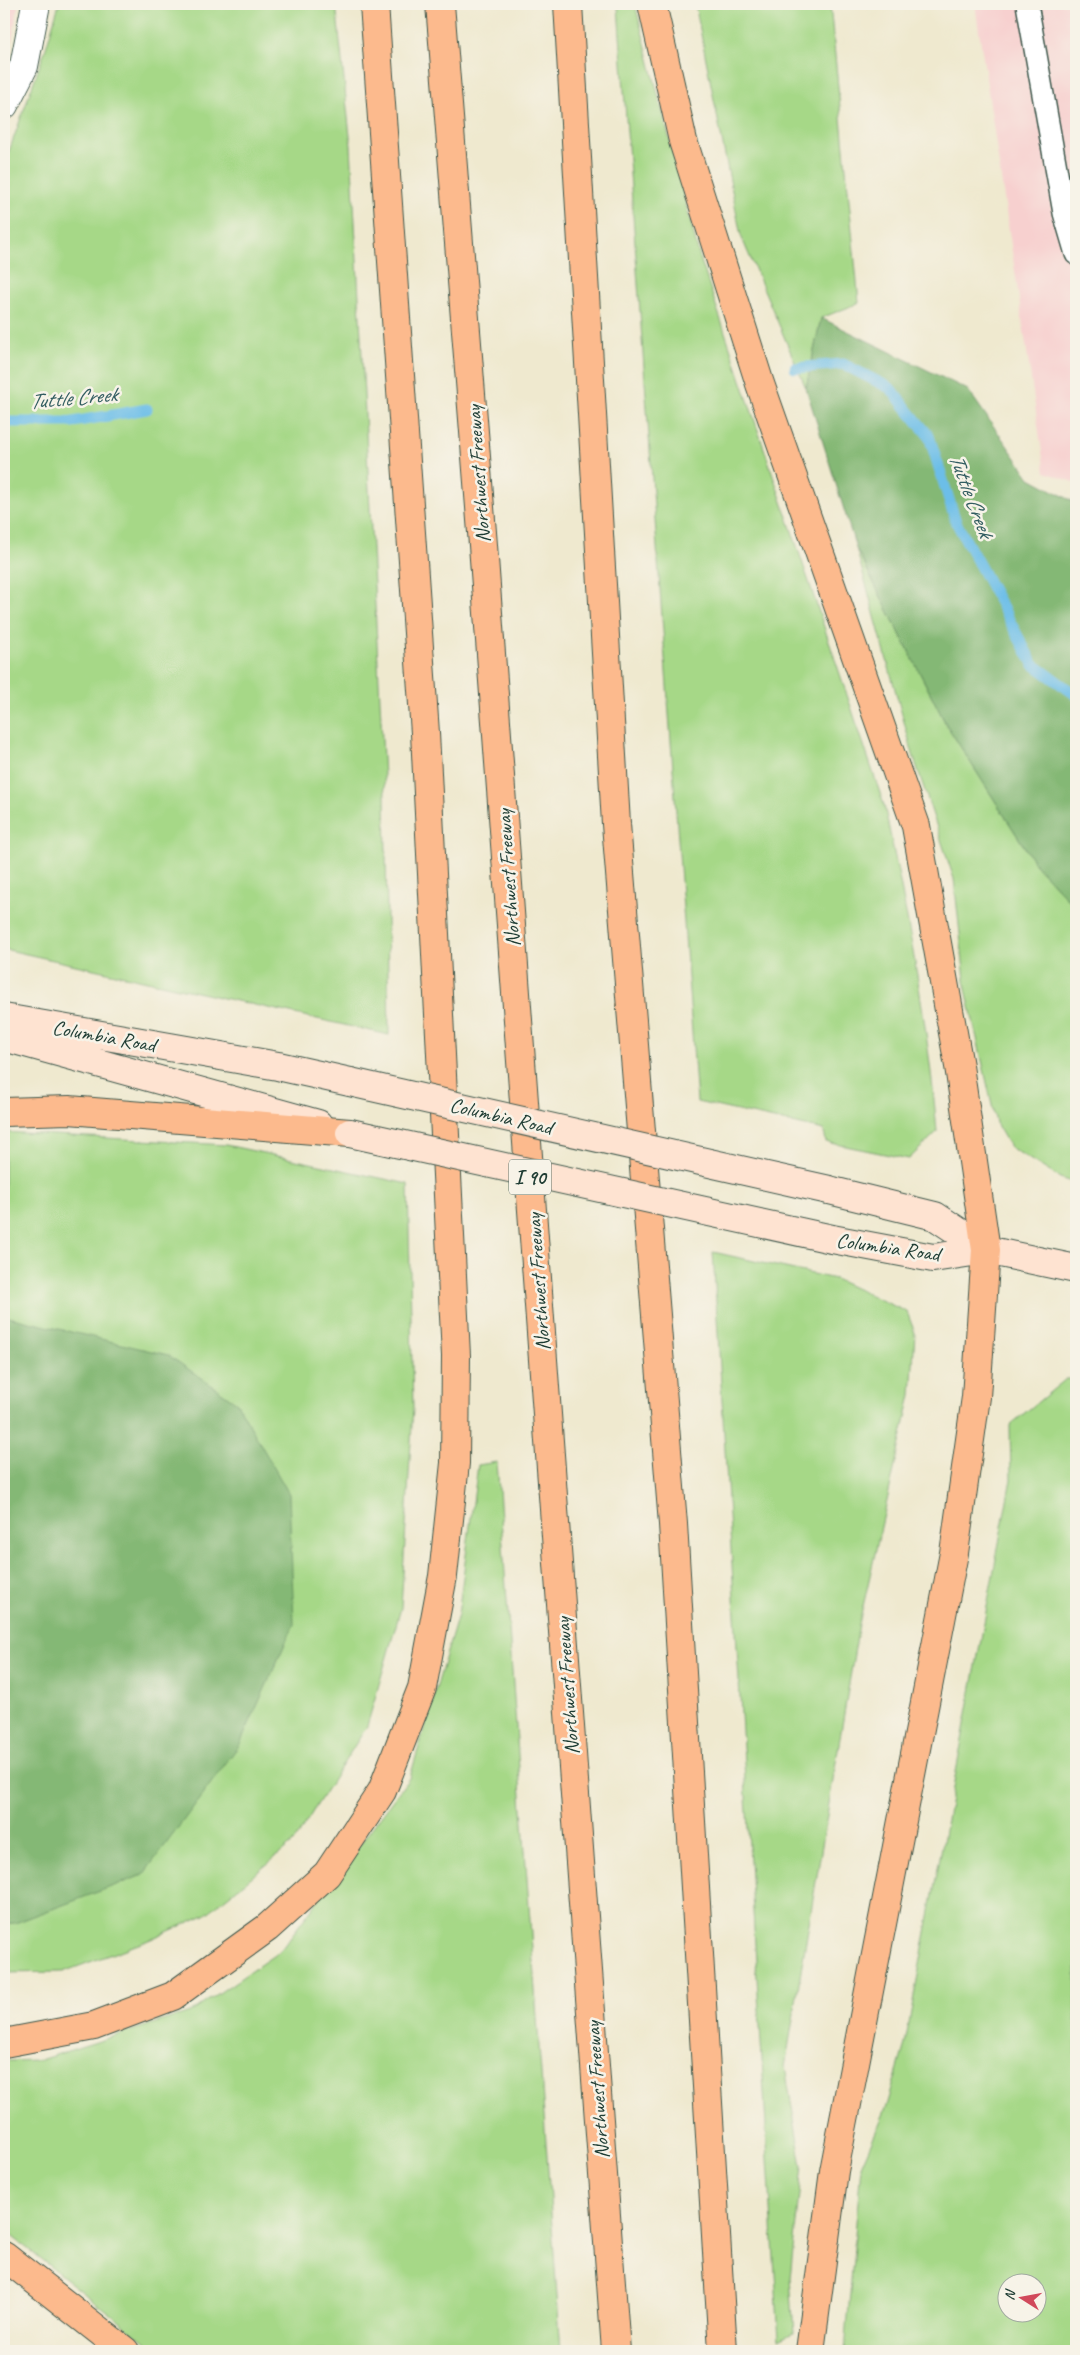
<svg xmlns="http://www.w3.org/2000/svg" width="1080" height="2355" font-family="Caveat,sans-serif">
  <rect width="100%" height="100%" fill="#f7f3e8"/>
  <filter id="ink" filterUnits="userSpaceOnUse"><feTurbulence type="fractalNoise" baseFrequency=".02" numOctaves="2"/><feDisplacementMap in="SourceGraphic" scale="10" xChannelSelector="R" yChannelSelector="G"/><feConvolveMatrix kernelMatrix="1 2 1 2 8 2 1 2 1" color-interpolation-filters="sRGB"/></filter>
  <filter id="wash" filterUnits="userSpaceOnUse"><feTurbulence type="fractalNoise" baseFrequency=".0096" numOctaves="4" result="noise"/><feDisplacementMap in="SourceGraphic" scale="20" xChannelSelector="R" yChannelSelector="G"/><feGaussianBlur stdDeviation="1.12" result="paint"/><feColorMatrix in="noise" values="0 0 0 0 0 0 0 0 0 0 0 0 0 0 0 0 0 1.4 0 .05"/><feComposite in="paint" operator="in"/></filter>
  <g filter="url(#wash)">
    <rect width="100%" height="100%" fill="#efe9cf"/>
    <path fill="#f7d0cf" d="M4,4H18L10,52L4,64Z
      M975,4H1076V483L1045,472Z"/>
    <path fill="#a6d887" stroke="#628a5e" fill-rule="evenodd" d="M59,4H336L351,146L385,796L389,1035L4,949V165L46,48Z
      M635,4L699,255L884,805C907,912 928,1022 937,1132L909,1159L826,1142L824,1130L697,1102L618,7Z
      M695,4H830L859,303L821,318L806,388L741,236Z
      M856,548L946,724L1036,865L1076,908V1183L1060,1178L1010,1147L996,1123L966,989L954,879L914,758Z
      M4,1132L226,1145L408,1184L413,1408L401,1608L367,1726L293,1843L205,1915L144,1942L63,1972L4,1973Z
      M713,1252L835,1279L907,1312L915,1333L911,1395L859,1624L785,2067L802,2166L790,2278L794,2333L779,2340Z
      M1066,1379H1076V2351H845L861,2166L887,2106L905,2044L1011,1479L1010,1425ZM1038,2282V2312H1008V2282Z
      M497,1462L561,2351H157L4,2230V2061L40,2060L193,2011L280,1951L410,1777L458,1615L478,1465Z"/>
    <path fill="#84b874" stroke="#527a54" d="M821,318L968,390L1030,478L1076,503V908L1036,865L946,724L856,548L806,388Z
      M4,1316L168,1355L237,1403L289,1494L294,1624L240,1744L143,1875L15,1923L4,1924Z"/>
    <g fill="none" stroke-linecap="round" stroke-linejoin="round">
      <path stroke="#6cbee8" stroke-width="11" d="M795,368L843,364L890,388L929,436L956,522L1033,664L1076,695
        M4,422H73L147,409"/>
    </g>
  </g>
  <g filter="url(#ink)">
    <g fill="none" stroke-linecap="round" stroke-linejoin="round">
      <g stroke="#3e574b" stroke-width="24">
        <path id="service" d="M1027,4L1064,213L1076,254"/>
      </g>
      <g stroke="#3e574b" stroke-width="30">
        <path id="tertiary" d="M4,105L24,66L36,4"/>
      </g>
      <g stroke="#3e574b" stroke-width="30">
        <path id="secondary" d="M4,1018L278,1066L350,1082
          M4,1037L318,1124
          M829,1190L935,1216L986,1250
          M832,1239L933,1258L986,1250L1076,1269"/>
      </g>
      <g stroke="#3e574b" stroke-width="30">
        <path id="motorway" d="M440,4L483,545L616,2351
          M568,4L616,824L673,1524L723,2351
          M652,4L683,141L760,384L916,826L959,1066L986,1250L976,1397L954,1553L834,2171L810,2351
          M4,1112L69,1110L350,1133
          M4,2043L94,2026L173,1996L267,1928L327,1874L382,1791L422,1688L443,1576L455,1463L456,1356L425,733L374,4
          M4,2256L125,2351"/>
      </g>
      <use href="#service" stroke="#fff" stroke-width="21"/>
      <use href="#tertiary" stroke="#fff" stroke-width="28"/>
      <use href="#secondary" stroke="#fee3d1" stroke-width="28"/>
      <use href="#motorway" stroke="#fcba8d" stroke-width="28"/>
      <g stroke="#3e574b" stroke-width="30" stroke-linecap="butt">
        <path id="secondary-bridge" d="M350,1082L829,1190
          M350,1133L832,1239"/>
      </g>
      <use href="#secondary-bridge" stroke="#fee3d1" stroke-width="28"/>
    </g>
  </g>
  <g text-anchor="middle" stroke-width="5" stroke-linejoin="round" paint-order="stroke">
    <rect fill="#f7f3e8" stroke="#60746a" stroke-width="1" x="509" y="1159.5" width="42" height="35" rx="4"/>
    <g font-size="20" font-weight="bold" fill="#1f3d34">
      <text x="530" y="1184">I 90</text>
    </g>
    <g font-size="21" fill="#1f3d34" stroke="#f7f3e8">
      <text transform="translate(478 474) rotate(-94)" y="7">Northwest Freeway</text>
      <text transform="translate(508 878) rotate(-94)" y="7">Northwest Freeway</text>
      <text transform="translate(104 1036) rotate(10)" y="7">Columbia Road</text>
      <text transform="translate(501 1116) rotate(13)" y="7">Columbia Road</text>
      <text transform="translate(888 1247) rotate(8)" y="7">Columbia Road</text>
      <text transform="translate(538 1282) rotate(-94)" y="7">Northwest Freeway</text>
      <text transform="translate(567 1686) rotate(-94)" y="7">Northwest Freeway</text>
      <text transform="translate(597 2090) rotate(-94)" y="7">Northwest Freeway</text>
    </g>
    <g font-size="22" font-style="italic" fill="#325d61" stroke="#f7f3e8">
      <text transform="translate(73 397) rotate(-5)" y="8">Tuttle Creek</text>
      <text transform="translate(972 495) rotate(69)" y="8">Tuttle Creek</text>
    </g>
  </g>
  <rect width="1080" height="2355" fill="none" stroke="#f7f3e8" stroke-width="20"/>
  <g transform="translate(1022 2298) rotate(281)"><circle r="24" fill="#f7f3e8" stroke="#a1aaa0"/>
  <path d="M0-4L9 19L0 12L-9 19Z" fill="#d1495b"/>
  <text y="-8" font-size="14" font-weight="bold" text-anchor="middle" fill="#1f3d34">N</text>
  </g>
</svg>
